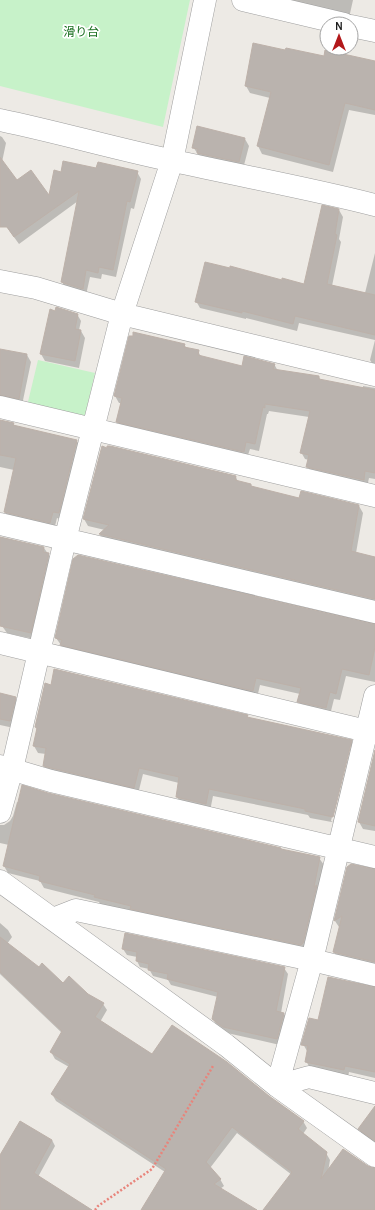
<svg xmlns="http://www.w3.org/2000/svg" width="375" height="1210" font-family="Karla,'Noto Sans JP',sans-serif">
  <rect width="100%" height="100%" fill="#edeae5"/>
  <path fill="#c7f2c9" d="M0,0H190L163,127L0,86Z
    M38,360L95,373L84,420L27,406Z"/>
  <path fill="#0003" fill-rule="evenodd" d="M289,0H353L349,18Z
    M324,57L375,62V115L349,110L333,172L262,154L258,146L270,98L250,93L246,86Z
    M0,136L2,137L6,143L2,162L17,181L49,197L61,173L97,170L137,172L141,179L134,209L131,208L116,277L102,274L101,279L90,277L86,295L66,289L62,282L78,201L19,244L0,218Z
    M245,139L249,146L243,169L202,160L193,147Z
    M339,210L343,217L339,239L341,242L332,286L365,293L375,253V368L370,360L375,340L299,323L297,331L246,318V319L200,308L196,301L282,281L305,285Z
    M77,314L81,321L79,330L81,331L85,338L79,368L45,361L41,354Z
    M184,344L187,349L198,351L201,357L243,367L274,364L278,371L319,377L321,381L363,388V386L375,388V479L369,478L367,487L311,474L308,467L309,460L305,459L301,452L309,417L269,411L268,414H267L259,451L250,449L247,458L121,428L117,421L121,403H119L115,396Z
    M0,350L27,355L31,362L22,405L0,402Z
    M0,421L13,424L15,426L77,441L81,448L63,520L57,518L54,530L9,519L5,512L14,470L0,467Z
    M236,477L238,482L251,485L252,487L300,499L359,506L363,513L356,553L375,557V605L104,542L100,535L105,530L88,526L84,519Z
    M0,537L44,548L53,561L34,639L7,633L0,623Z
    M375,625V682L346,676L340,700L334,699L330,715L303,709L299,701L300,694L260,685L257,698L66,652L56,638Z
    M0,694L15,697L19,705L14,728L0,725Z
    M247,716L248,718L351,741L355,748L337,823L310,818L308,815L213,796L210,811L181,804L177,797L179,783L143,774L138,794L48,773L44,765L46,754L38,753L34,746L37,730L36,727ZM349,746H351L333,822L331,821Z
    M375,754V831L363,829L359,822Z
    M48,794L281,850L319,858L324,865L307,951L100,904L99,902L44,888L40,881L8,873L4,866L9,845L0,843V825H4L10,821L13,816L17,802L19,803Z
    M348,868L375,870V968L338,959L334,952L340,926L339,927L335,921Z
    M0,923L8,930L12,937L7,944L39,968L63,984L87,995L103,1004L107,1010L100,1022L152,1056L269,1097L303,1121L307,1128L303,1134L326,1153L330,1160L328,1172L368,1167L375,1169V1210H265L292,1175L237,1133L210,1168L220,1179L224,1186L220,1189L255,1210H148L165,1172L56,1101L52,1094L69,1067L55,1059L51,1052L62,1033L0,974Z
    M123,949L284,968L288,974L281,1013H284L287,1020L280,1045L227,1033L217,1026L213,1019L218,997L171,985L168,980L153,976L149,969L140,967L137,961V957L127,955Z
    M375,988V1078L349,1072L348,1077L310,1068L306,1061L308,1052L307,1051L303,1044L318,1022Z
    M375,1108V1144L363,1136L359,1129Z
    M52,1140L55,1146L38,1177L91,1210H0V1156Z"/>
  <path fill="#bab3ae" stroke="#bdb1a9" d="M253,43L285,50L286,48L324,56L325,50L375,61V110L345,103L329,165L257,146L271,92L245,86Z
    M197,126L245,138L239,162L197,153L198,149L192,148Z
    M0,157L17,180L31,170L49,195L54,170L61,172L63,161L96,168L98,162L138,171L130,202L127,201L113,270L99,267L98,273L86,270L83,289L61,282L79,191L14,237L7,227H0Z
    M322,205L339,209L335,234L337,235L327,284L375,295V335L295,316L293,324L242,311V313L195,302L205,262L230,268V266L282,280V278L304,284Z
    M56,307L78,314L75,329L81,330L75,361L40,354L50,309L55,311Z
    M133,332L185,344L184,347L199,350L198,355L242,366L244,356L275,364L273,369L319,376V379L375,390V473L365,471L364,480L306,467L309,455L300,453L310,411L265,404V408L263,407L255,444L246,442L244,452L116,422L122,398L114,396L129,336H133Z
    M0,349L27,354L19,399L0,395Z
    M0,420L14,423L13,425L77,440L59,513L53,512L50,523L4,512L16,458L0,455Z
    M102,446L107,448V446H110L236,476L235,480L251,484V486L299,498L301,491L359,505L351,551L375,557V599L99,534L109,525L83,519Z
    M0,537L44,547L43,552L49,553L31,633L0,626Z
    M78,555L375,624V647L369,675L342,669L336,694L330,692L326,708L297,702L301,688L256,678L253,691L60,645L62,640L55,638L73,559Z
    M54,669L248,715L247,717L352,740L333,817L305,811V809L209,789L206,804L176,797L179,777L139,768L134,788L43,766L46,748L33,746L37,728L35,727L45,683L51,685Z
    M0,693L16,697L10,721L0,719Z
    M375,750V826L358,822Z
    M22,785L48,793L281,848V849L320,857L314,887L317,885L303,943L301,945L130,909L131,906L94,897L95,895L39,881L40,876L3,866Z
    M351,864L375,869V962L333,952L342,916L334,921L347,867Z
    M125,933L285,967L276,1011L284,1013L277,1039L223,1027L212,1019L218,992L167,979L168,974L148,970L149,964L136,961L137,952L122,949Z
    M0,937L39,967L42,963L63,983L69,976L88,994L104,1003L95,1017L152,1054L172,1025L227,1062L269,1096L304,1121L298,1129L327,1152L321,1179L343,1149L368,1166L375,1168V1210H263L292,1172L232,1127L206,1162L221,1179L214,1184L257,1210H141L166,1169L51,1094L70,1064L50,1052L62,1031L0,972Z
    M328,977L375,987V1072L345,1066L344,1070L305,1062L308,1046L301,1045L309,1018L318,1020Z
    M375,1106V1141L358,1129Z
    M20,1121L52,1140L34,1173L92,1210H0V1155Z"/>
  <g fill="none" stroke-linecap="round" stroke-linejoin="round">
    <g stroke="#9e9e9e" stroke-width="23">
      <path id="minor" d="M243,0L344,24
        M351,26L375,31
        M0,120C58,132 116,149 174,161C241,176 309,188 375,205
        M0,281L36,288L122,314L375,375
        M0,407L375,496
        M0,524L375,612
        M0,643L375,733
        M0,766L51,781L375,857
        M0,812L12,769L65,540L122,314L172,161L205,0
        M0,881L226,1045L277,1086L375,1156
        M53,919L76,910L312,960L375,975
        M277,1086L312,960L375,696
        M277,1086L309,1077L375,1093"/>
    </g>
    <path stroke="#e8847b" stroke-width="2.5" stroke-dasharray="2 2" stroke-linecap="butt" d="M95,1210L98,1206L152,1169L213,1066"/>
    <use href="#minor" stroke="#fff" stroke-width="22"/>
  </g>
  <g text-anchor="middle" stroke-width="3.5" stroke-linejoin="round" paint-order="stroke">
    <g font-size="12" fill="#196e1f" stroke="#fff">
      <text x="81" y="36">滑り台</text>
    </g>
  </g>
  <g transform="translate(339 36)"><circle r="19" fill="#ffffff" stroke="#a5a5a5"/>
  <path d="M0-3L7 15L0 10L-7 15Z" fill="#b2181a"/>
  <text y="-6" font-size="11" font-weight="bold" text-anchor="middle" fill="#1d1d1d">N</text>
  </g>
</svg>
